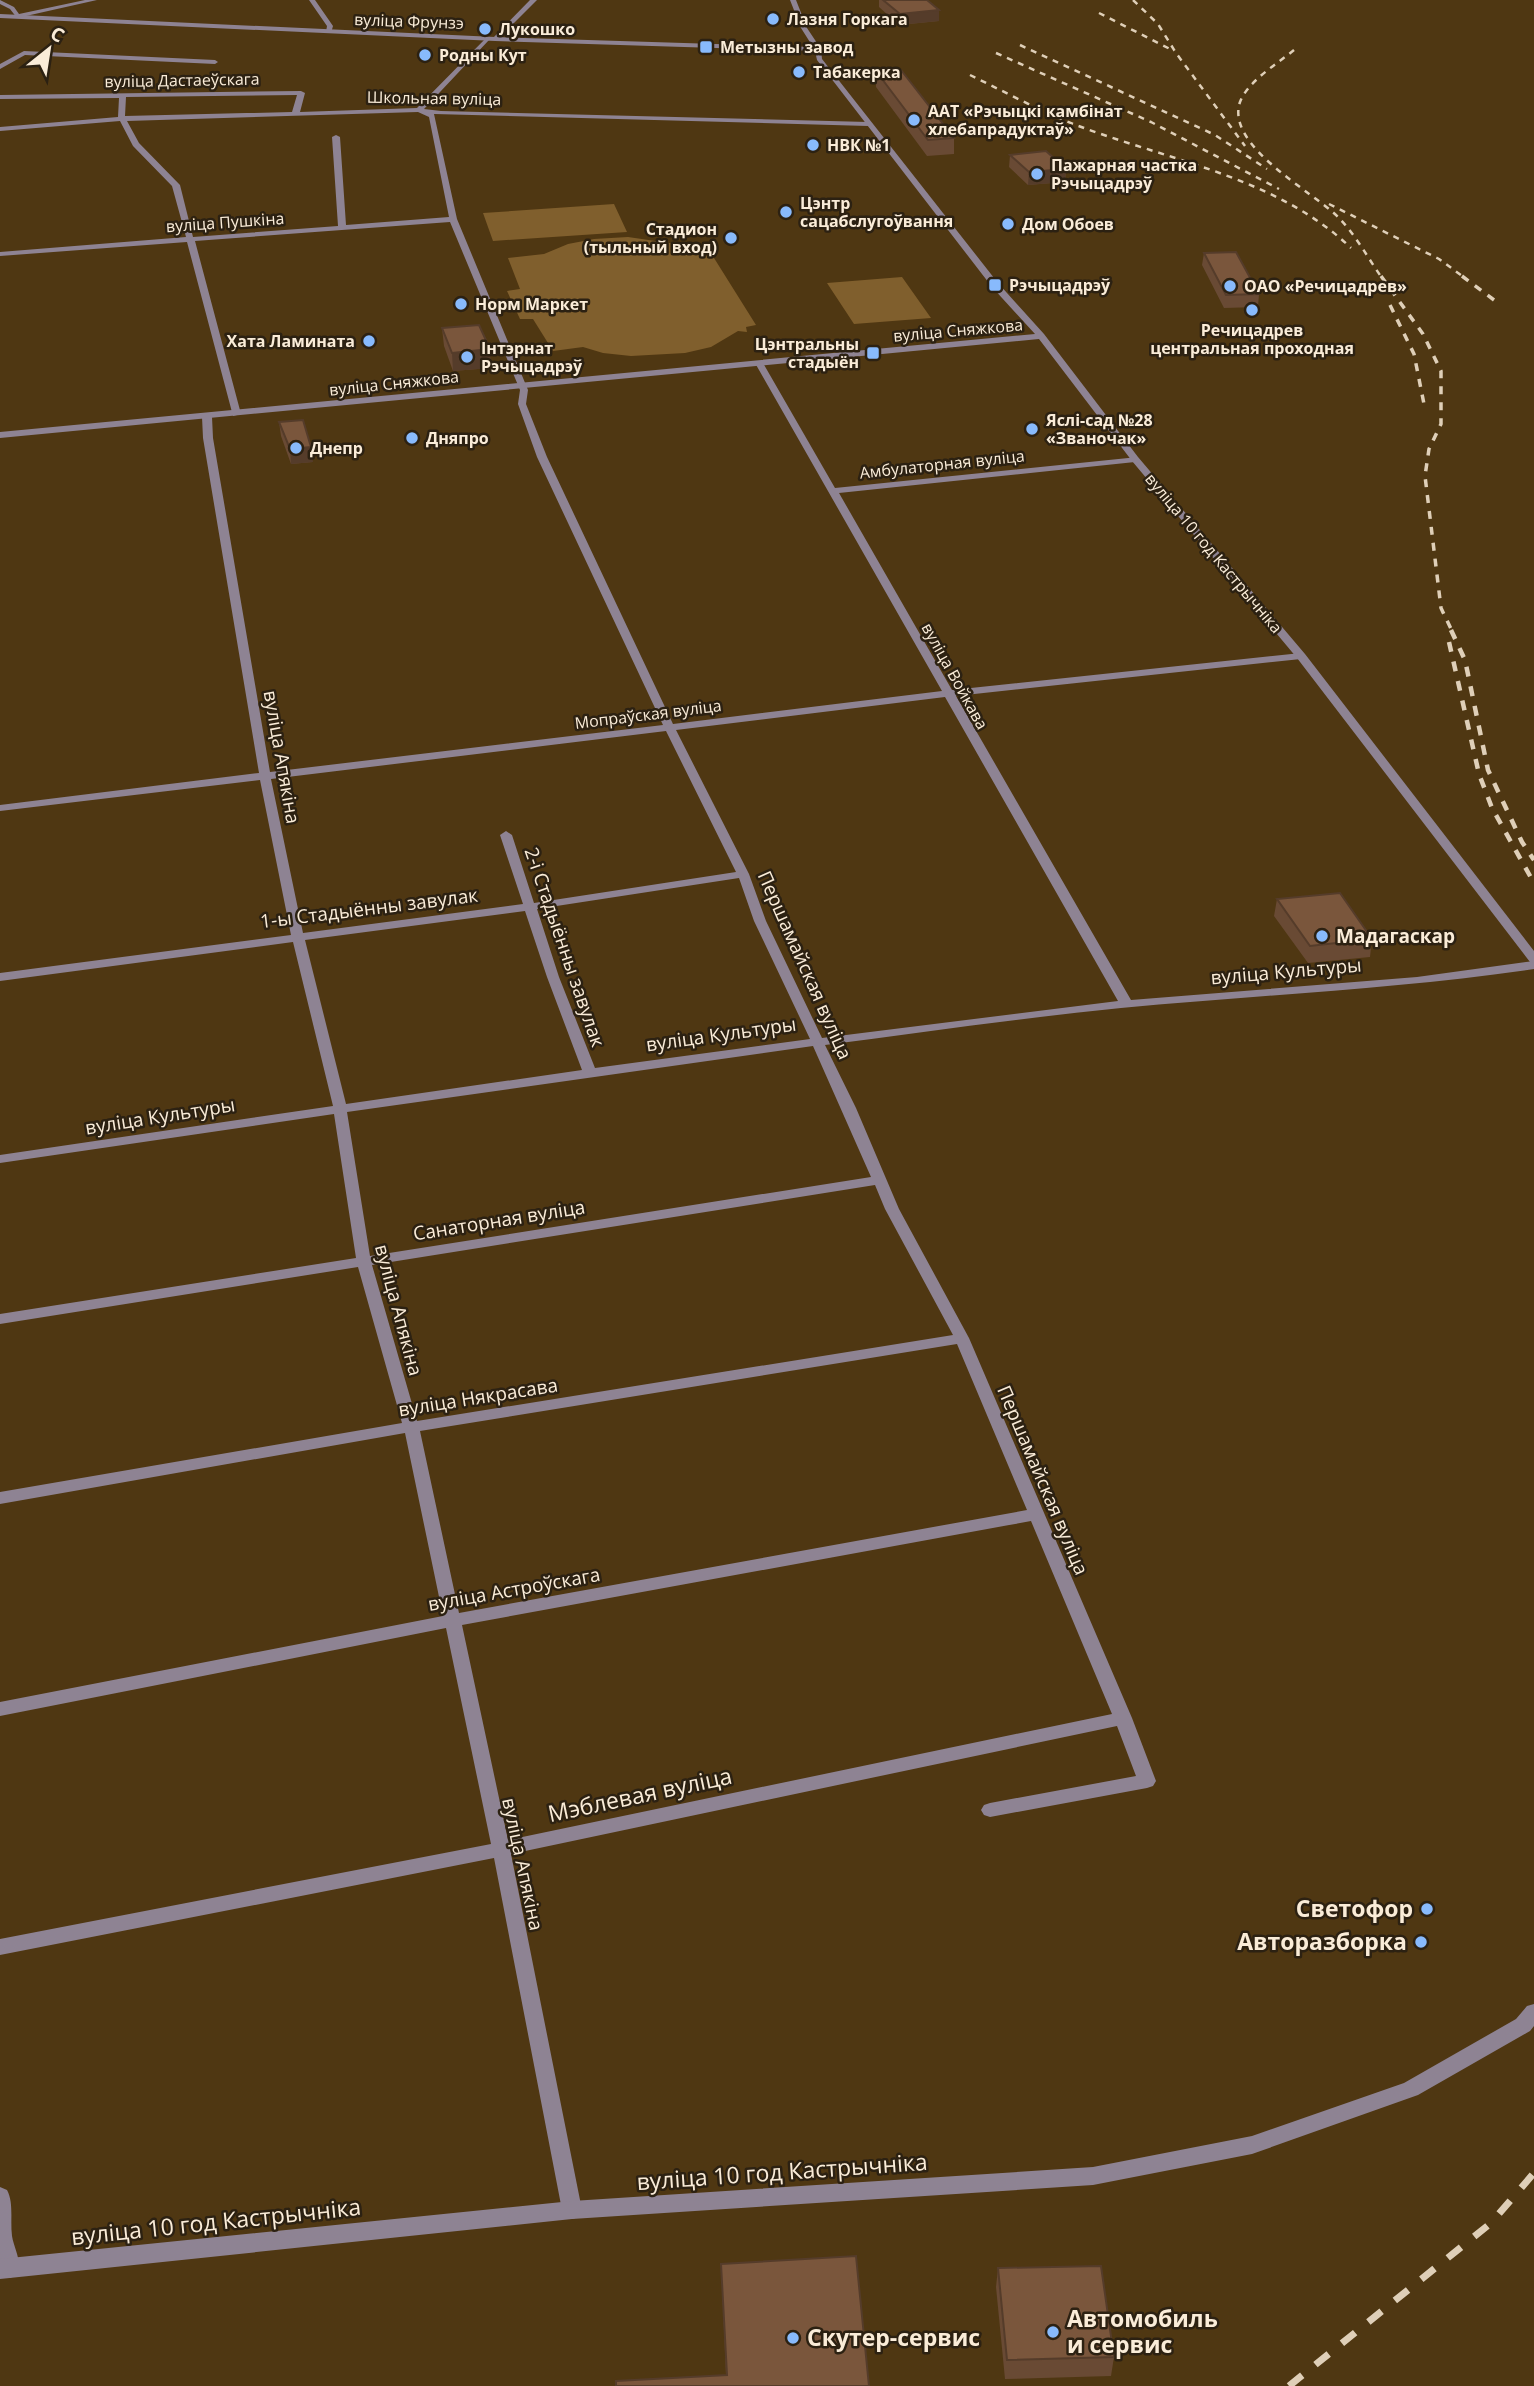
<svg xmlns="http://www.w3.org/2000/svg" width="1534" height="2386" font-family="'Open Sans',sans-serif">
  <rect width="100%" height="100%" fill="#4f3712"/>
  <path fill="#805f2d" d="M614,204L627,232L493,241L483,213Z
    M628,237L676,244L689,242L697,251L709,250L756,325L746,327L747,332L738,331L711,347L685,353L631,356L603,353L583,347L553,351L533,319H520L507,291L520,289L508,258L544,254L568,244L594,239Z
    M902,277L931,318L854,324L827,283Z"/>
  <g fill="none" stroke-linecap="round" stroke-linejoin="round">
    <path fill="#8e8393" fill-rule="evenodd" d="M0,0L14,7L19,14L85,0H97L17,18L10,9L0,4Z
      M309,0H315L333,26L331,33L326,32L327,26Z
      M530,0H537L497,40H493V38Z
      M487,37L489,40L424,109L441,111L868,122L872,124L868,126L434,114L457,219L528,390L526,404L547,457L673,724L942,691L755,363L756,361L763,363L835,488L1138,457V461L1135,462L839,493L952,690L1301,653L1306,656L1301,659L956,696L1131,1000L1417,977L1534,961V969C1397,989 1259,995 1121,1008C1022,1018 924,1032 825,1045L856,1108L899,1209L969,1338L1132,1718L1156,1781L1153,1786L1147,1788L990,1817L984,1815L981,1810L984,1805L990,1803L1136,1776L1117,1726L511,1854L582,2210L579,2217L572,2219L565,2217L562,2210L494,1858L0,1955V1939L491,1844L446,1628L0,1716V1702L443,1616L405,1433L0,1504V1492L402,1423L358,1267L0,1324V1314L356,1258L334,1114L0,1163V1155L333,1106L293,942L0,981V973L291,935L260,780L0,811V805L259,773L203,438L202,417L207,414L212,417L213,438L270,772L663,725L537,457L518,404L520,390L450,222L195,241L241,414L233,416L187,242L0,256V252L186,237L172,186L133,146L120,121L0,131V127L118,117L119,98L0,99V95L301,91L305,93L300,112L417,108ZM297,95L292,112L125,116L126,97ZM418,112L429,117L449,217L346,225L340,137L336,135L332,137L338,226L193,237L180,185L139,143L127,121ZM945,697L1118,1001L822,1038L766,921L749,874L676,730ZM666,731L736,872L534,903L512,835L506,831L500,835L523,904L303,933L271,779ZM739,878L754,921L810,1039L595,1068L559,977L537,909ZM525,911L547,977L582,1070L346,1104L305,940ZM813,1046L871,1177L370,1256L347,1112ZM875,1185L885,1209L953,1335L417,1421L372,1265ZM957,1344L1027,1510L459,1613L420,1431ZM1031,1521L1112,1714L508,1840L462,1625Z
      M24,51L215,60L218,62L215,64L25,55L0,69V64Z
      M0,2187L7,2190C14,2203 10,2220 12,2236C14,2249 23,2262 17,2275L10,2278L3,2275L0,2269Z"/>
    <path fill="#8e8393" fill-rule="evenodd" d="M790,0H796L807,28L821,49L822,59L998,283L1044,334L1138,457L1305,654L1534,951V963L1530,962L1297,658L1132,461L1039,339L0,438V432L1035,334L992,287L817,60L815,51L495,41L0,18V14L495,37L813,47L801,28Z
      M1534,2004V2026L1530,2031L1418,2095L1252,2154L1093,2185L572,2219L0,2279V2259L572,2201L1093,2167L1252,2136L1404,2083L1516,2019L1527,2006Z"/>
    <path stroke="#dfcfb8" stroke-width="2.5" stroke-dasharray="6 6" stroke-linecap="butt" d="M1133,0L1158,24L1176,53L1245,146
      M1099,13L1174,51
      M1020,45L1215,135L1267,169
      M1294,50C1277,64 1248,81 1240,102C1225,146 1312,191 1338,217C1355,234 1368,258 1382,278
      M996,53L1151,122L1279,189
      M970,75C1005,92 1040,111 1076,125C1168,160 1278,178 1351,248
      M1329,204L1439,259L1465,278"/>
    <path stroke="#dfcfb8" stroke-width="3.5" stroke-dasharray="8 8" stroke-linecap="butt" d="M1381,276L1423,334L1441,371V424L1429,449L1425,476L1441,608L1452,631
      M1462,276L1494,300
      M1390,305L1414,354L1424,404"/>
    <path stroke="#dfcfb8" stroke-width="4.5" stroke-dasharray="10 10" stroke-linecap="butt" d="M1451,630L1465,660L1488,770L1522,842L1534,860
      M1449,642L1479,774L1492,808L1534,883"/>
    <path stroke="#dfcfb8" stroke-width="7" stroke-dasharray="17 17" stroke-linecap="butt" d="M1289,2386L1491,2223L1534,2173"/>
  </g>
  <path fill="#694a34" d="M879,0H927L939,10V21L899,25L879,7Z
    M876,71L954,138V154L927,156L876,87Z
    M1010,155L1066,169L1065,182L1028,185L1009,167Z
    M1204,253L1259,294L1258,307L1224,308L1202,265Z
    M442,328L491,368L453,371L444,346Z
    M279,422L313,462L291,464L281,436Z
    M1277,899L1372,939L1370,957L1308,963L1274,916Z
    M721,2264L869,2386L726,2375Z
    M998,2268L1114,2357L1111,2376L1005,2379L996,2287Z"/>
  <path fill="#553c2a" d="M939,10V21L899,25L900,14Z
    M1066,169L1065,182L1028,185L1029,172Z
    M490,349L491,368L453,371L452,353Z
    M311,447L313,462L291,464L290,449Z"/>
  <path fill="#7a563c" stroke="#553c2a" stroke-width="2" d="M883,0H927L939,10L900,14Z
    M901,70L954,138L928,140L876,71Z
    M1046,151L1066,169L1029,172L1010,155Z
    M1236,252L1259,294L1226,295L1204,253Z
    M479,325L490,349L452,353L442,328Z
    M303,420L311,447L290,449L279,422Z
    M1340,893L1372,939L1310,946L1277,899Z
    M856,2256L869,2386H616V2381L727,2375L721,2264Z
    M1101,2266L1114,2357L1007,2360L998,2268Z"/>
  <g fill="#88bafc" stroke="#2c2112" stroke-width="2.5">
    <circle cx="773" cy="19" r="7"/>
    <circle cx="485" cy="29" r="7"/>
    <rect x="699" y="40" width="14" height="14" rx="3.5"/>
    <circle cx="425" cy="55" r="7"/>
    <circle cx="799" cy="72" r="7"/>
    <circle cx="914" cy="120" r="7"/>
    <circle cx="813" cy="145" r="7"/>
    <circle cx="1037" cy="174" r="7"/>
    <circle cx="786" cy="212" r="7"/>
    <circle cx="1008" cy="224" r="7"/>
    <circle cx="731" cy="238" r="7"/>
    <rect x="988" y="278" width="14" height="14" rx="3.5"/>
    <circle cx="1230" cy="286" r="7"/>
    <circle cx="461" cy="304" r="7"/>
    <circle cx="1252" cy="310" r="7"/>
    <circle cx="369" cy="341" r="7"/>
    <rect x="866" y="346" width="14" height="14" rx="3.5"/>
    <circle cx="467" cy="357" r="7"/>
    <circle cx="1032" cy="429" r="7"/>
    <circle cx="412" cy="438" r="7"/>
    <circle cx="296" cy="448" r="7"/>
    <circle cx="1322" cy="936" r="7"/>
    <circle cx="1427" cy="1909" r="7"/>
    <circle cx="1421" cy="1942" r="7"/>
    <circle cx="1053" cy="2332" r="7"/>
    <circle cx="793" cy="2338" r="7"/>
  </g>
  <g text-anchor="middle" stroke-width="5" stroke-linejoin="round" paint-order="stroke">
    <g font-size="16" font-weight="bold" fill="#faecd8" stroke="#2c2112" text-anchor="start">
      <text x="787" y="25">Лазня Горкага</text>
      <text x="499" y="35">Лукошко</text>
      <text x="720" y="53">Метызны завод</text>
      <text x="439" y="61">Родны Кут</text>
      <text x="813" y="78">Табакерка</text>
      <text x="928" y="117">ААТ «Рэчыцкі камбінат<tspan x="928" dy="18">хлебапрадуктаў»</tspan></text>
      <text x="827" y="151">НВК №1</text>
      <text x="1051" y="171">Пажарная частка<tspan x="1051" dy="18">Рэчыцадрэў</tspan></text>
      <text x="800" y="209">Цэнтр<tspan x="800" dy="18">сацабслугоўвання</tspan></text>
      <text x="1022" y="230">Дом Обоев</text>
      <text x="717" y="235" text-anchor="end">Стадион<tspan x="717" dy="18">(тыльный вход)</tspan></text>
      <text x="1009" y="291">Рэчыцадрэў</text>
      <text x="1244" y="292">ОАО «Речицадрев»</text>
      <text x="475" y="310">Норм Маркет</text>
      <text x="1252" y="336" text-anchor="middle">Речицадрев<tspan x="1252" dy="18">центральная проходная</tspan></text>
      <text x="355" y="347" text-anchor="end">Хата Ламината</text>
      <text x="859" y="350" text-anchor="end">Цэнтральны<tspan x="859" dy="18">стадыён</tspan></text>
      <text x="481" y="354">Інтэрнат<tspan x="481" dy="18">Рэчыцадрэў</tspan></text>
      <text x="1046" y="426">Яслі-сад №28<tspan x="1046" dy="18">«Званочак»</tspan></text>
      <text x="426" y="444">Дняпро</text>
      <text x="310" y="454">Днепр</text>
    </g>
    <g font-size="16" fill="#faecd8" stroke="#2c2112">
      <text transform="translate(409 21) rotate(2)" y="6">вуліца Фрунзэ</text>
      <text transform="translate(182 80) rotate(-1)" y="6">вуліца Дастаеўскага</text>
      <text transform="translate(434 98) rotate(1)" y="6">Школьная вуліца</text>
      <text transform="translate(225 222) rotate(-4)" y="6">вуліца Пушкіна</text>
      <text transform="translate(958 330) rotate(-5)" y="6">вуліца Сняжкова</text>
      <text transform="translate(394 383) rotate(-6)" y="6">вуліца Сняжкова</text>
      <text transform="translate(942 464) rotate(-6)" y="6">Амбулаторная вуліца</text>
      <text transform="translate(1214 553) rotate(50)" y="6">вуліца 10 год Кастрычніка</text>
      <text transform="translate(955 676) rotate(61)" y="6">вуліца Войкава</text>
      <text transform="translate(648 714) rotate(-7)" y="6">Мопраўская вуліца</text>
    </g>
    <g font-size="19" fill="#faecd8" stroke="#2c2112">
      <text transform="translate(282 757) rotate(80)" y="7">вуліца Апякіна</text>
      <text transform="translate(369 908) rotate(-7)" y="7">1-ы Стадыённы завулак</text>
      <text transform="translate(565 947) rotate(71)" y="7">2-і Стадыённы завулак</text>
      <text transform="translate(805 965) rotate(66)" y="7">Першамайская вуліца</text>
      <text transform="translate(1286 971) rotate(-5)" y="7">вуліца Культуры</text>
      <text transform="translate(721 1034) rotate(-8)" y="7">вуліца Культуры</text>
      <text transform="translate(160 1116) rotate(-9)" y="7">вуліца Культуры</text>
      <text transform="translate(499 1220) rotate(-9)" y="7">Санаторная вуліца</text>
      <text transform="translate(399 1310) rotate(75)" y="7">вуліца Апякіна</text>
      <text transform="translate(478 1397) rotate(-9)" y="7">вуліца Някрасава</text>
      <text transform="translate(1043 1480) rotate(67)" y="7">Першамайская вуліца</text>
      <text transform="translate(514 1589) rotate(-10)" y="7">вуліца Астроўскага</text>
      <text transform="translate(523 1864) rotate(78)" y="7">вуліца Апякіна</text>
    </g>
    <g font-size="19" font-weight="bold" fill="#faecd8" stroke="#2c2112" text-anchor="start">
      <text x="1336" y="943">Мадагаскар</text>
    </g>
    <g font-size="23" fill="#faecd8" stroke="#2c2112">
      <text transform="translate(640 1795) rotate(-12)" y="8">Мэблевая вуліца</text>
      <text transform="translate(782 2172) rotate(-4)" y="8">вуліца 10 год Кастрычніка</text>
      <text transform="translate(216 2222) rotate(-6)" y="8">вуліца 10 год Кастрычніка</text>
    </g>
    <g font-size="23" font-weight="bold" fill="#faecd8" stroke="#2c2112" text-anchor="end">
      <text x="1413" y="1917">Светофор</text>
      <text x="1407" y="1950">Авторазборка</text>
      <text x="1067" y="2327" text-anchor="start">Автомобиль<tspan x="1067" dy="26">и сервис</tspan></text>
      <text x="807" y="2346" text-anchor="start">Скутер-сервис</text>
    </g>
  </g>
  <g transform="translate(49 49) rotate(30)" stroke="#2c2112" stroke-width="5" paint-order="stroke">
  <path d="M0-5L12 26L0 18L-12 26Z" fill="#faecd8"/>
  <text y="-10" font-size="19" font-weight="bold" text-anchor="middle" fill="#faecd8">С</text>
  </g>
</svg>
